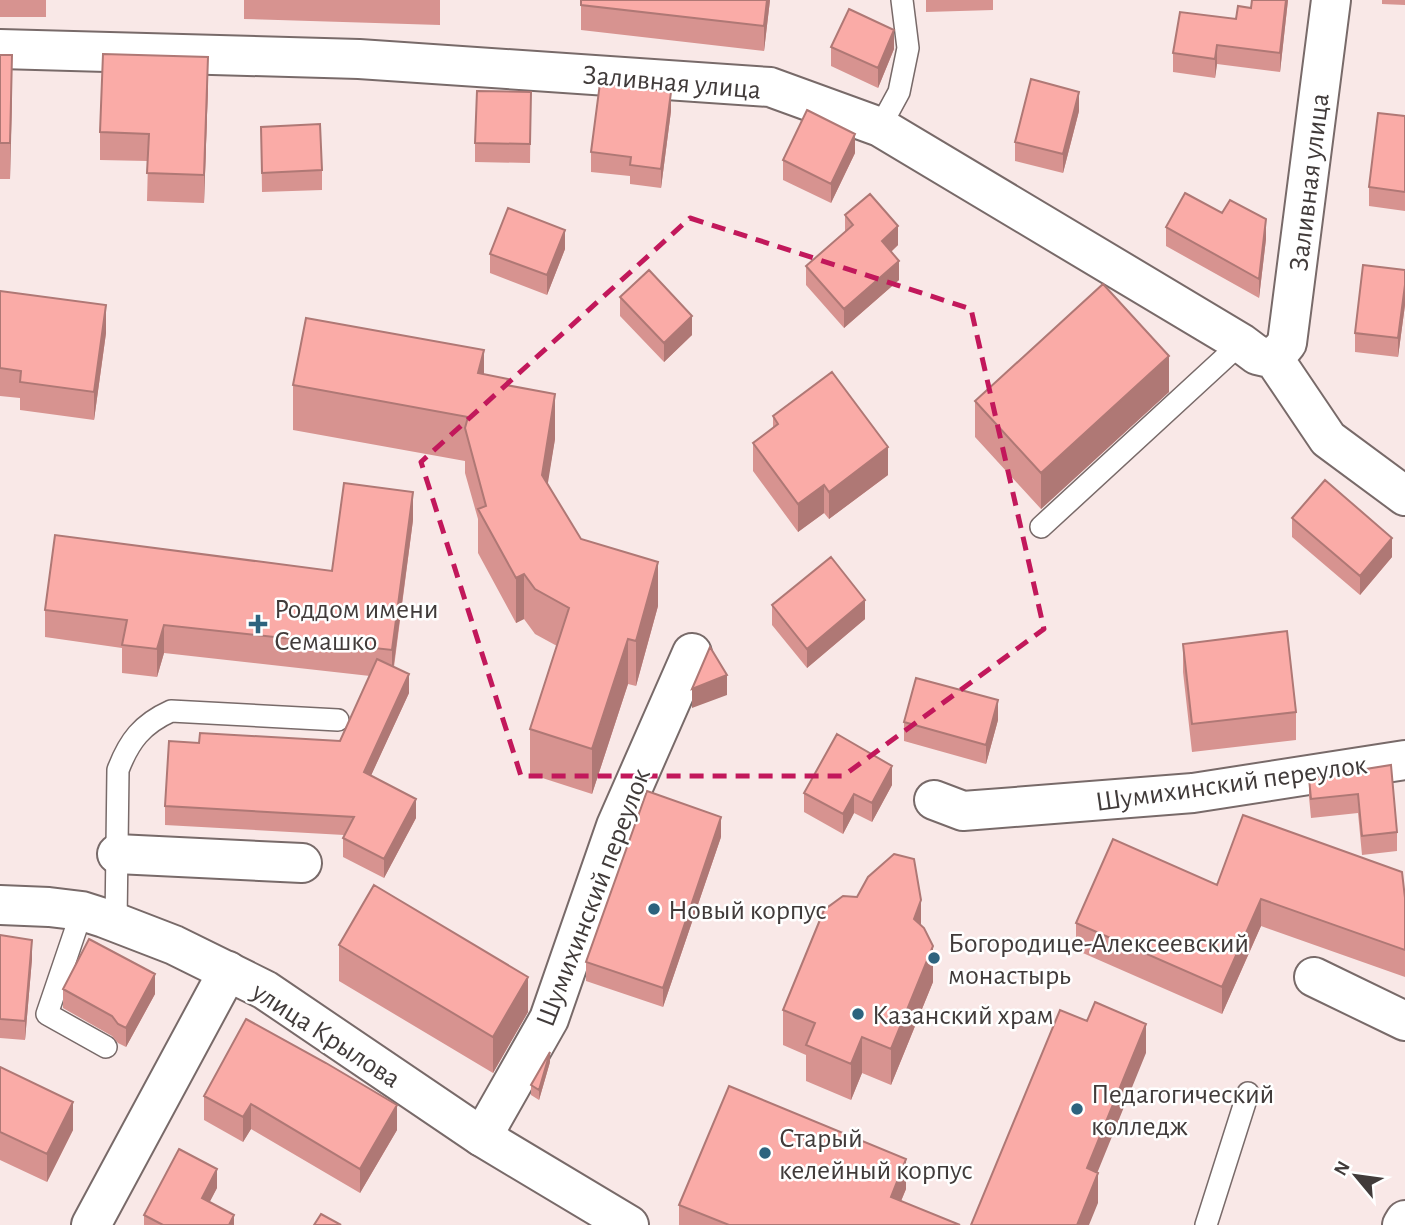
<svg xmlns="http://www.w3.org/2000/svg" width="1405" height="1225" font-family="'Alegreya Sans',sans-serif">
  <rect width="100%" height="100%" fill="#f9e8e7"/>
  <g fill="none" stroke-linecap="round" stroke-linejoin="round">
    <g stroke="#786a69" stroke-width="24">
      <path id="service" d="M880,127L899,92L908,48L902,0
        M1041,527L1241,343
        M82,911L47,1014L106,1047
        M116,923L118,770C129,741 142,724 171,711L338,720
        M1206,1225L1248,1093"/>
    </g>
    <g stroke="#786a69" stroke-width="42">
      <path id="minor" d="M0,49L359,59L770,87L880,127L1241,343L1257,355L1274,359L1328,439L1405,496
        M1274,359L1287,343L1331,0
        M934,800L963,811L1193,793L1405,760
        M117,854L302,863
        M1314,977L1405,1021
        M482,1137L549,1019L616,826L692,653
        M1402,1225L1405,1220"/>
    </g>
    <g stroke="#786a69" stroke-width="42">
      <path id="tertiary" d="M91,1225L228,971"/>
    </g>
    <g stroke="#786a69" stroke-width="42">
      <path id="secondary" d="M0,905L49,907L82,911L104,918L174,945L265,990L482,1137L629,1225"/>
    </g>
    <use href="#service" stroke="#fff" stroke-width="21"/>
    <use href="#minor" stroke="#fff" stroke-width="38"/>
    <use href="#tertiary" stroke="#fff" stroke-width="38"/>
    <use href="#secondary" stroke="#fff" stroke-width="38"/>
  </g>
  <path fill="#d79390" d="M0,0H46V17H0Z
    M244,0H440V25L244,19Z
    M581,0H770L764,51L581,30Z
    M926,0H993V10L926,12Z
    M1288,0L1280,72L1217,64L1215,78L1173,72V53L1236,19L1251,8Z
    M1382,0H1405V5L1382,4Z
    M831,47L894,49L878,88L831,66Z
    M0,55L12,91L10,179H0Z
    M208,85L204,203L147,201L148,161L100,160V132Z
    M531,92L530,163L475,162V143Z
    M671,111L661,188L630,184V176L591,172V152Z
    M1079,111L1063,173L1015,161V142Z
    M1405,116V211L1369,206V187Z
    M261,127L322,170V190L262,192Z
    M855,153L831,203L783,180V160Z
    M845,215L898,245L891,252L899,280L844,328L806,285V266L845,232Z
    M1166,227L1266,239L1259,298L1166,246Z
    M565,249L547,295L490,273V254Z
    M1405,270V305L1398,357L1355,352V333Z
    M0,291L106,333L94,420L20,410V398L0,396Z
    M620,297L692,335L664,362L620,316Z
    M484,374L508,385L555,439L547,484L581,539L658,606L636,686L628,684L592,794L530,774V729L557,646L535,634L524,619L516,623L478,553V519L465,473V461L293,430V385Z
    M1169,392L1041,509L975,437V401Z
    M773,416L888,475L829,519L824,513L798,532L753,471V443L773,428Z
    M1292,518L1392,557L1360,595L1292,537Z
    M413,520L394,667L409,693L371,775L416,818L384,878L343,857V838L344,835L165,825V806L199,743L340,741L370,676L164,653L157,677L122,673V648L45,637V610L332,571Z
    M772,605L865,619L807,668L772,625Z
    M1183,644L1296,712V740L1192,752L1183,672Z
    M998,720L986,764L904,741V722Z
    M1391,765L1397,832V851L1362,855L1358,813L1311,818L1309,797V778Z
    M892,785L872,822L854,813L843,834L804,812V793Z
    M721,837L663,1007L586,981V962Z
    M1217,885L1405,898V977L1261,926L1222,1014L1076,950V923Z
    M921,925L933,982L891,1085L862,1073L851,1100L806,1081V1055L783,1045V1010Z
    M0,935L32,959L25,1040L0,1038Z
    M339,945L528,1012L493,1073L339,981Z
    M63,989L155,994L126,1047L118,1043L112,1036L63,1008Z
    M550,1062L539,1100L531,1095V1085Z
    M0,1067L73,1130L47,1182L0,1160Z
    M204,1096L397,1130L360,1193L251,1129L243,1142L204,1120Z
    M217,1188L209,1202L234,1225H144V1215Z
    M906,1189L901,1201L960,1225H679V1205Z"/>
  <path fill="#af7875" d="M767,0H770L764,51V26Z
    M1286,0H1288L1280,72V53Z
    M894,30V49L878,88V68Z
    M1217,45V64L1215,78V59Z
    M12,55V91L10,179V143Z
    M208,57V85L204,203V175Z
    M671,92V111L661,188V169Z
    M1079,92V111L1063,173V154Z
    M855,134V153L831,203V184Z
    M1266,219V239L1259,298V279Z
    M898,226V245L882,260V241Z
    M565,230V249L547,295V275Z
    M899,261V280L844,328V309Z
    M1405,285V305L1398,357V338Z
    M106,305V333L94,420V392Z
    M692,316V335L664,362V343Z
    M484,350V395L478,373Z
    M1169,356V392L1041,509V473Z
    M555,394V439L542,520V475Z
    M888,447V475L829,519V492Z
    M824,485V513L798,532V504Z
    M413,492V520L392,678V650Z
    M1392,538V557L1360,595V576Z
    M658,562V606L636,686V641Z
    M524,574V619L516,623V578Z
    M865,600V619L807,668V649Z
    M164,625V653L157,677V649Z
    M628,639V684L592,794V749Z
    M409,674V693L364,791V772Z
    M727,675V695L692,708V689Z
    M998,700V720L986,764V745Z
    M892,766V785L872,822V803Z
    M854,794V813L843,834V814Z
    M416,799V818L384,878V859Z
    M721,817V837L663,1007V988Z
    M1261,899V926L1222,1014V987Z
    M921,900V936L914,919Z
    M32,940V959L25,1040V1021Z
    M933,946V982L891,1085V1049Z
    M155,974V994L126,1047V1028Z
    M528,977V1012L493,1073V1037Z
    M1146,1024V1053L1087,1198V1168Z
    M862,1037V1073L851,1100V1064Z
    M550,1052V1062L539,1100V1090Z
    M73,1102V1130L47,1182V1154Z
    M251,1104V1129L243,1142V1117Z
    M397,1105V1130L360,1193V1169Z
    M906,1159V1189L891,1225V1197Z
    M217,1169V1188L202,1217V1198Z
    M1098,1173V1203L1089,1225H1077Z
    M234,1215V1225H229Z"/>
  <path fill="#faaba7" stroke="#af7875" stroke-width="2" d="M581,0H767L764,26L581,5Z
    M1252,0H1286L1280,53L1217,45L1215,59L1173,53L1180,12L1236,19L1238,6L1251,8Z
    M849,9L894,30L878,68L831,47Z
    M103,54L208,57L204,175L147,173L149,134L100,132Z
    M0,55H12L10,143H0Z
    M1031,79L1079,92L1063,154L1015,142Z
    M600,83L671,92L661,169L630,165L631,157L591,152Z
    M477,91L531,92L530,144L475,143Z
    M807,110L855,134L831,184L783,160Z
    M1378,113L1405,116V192L1369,187Z
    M320,124L322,170L262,173L261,127Z
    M1185,193L1222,213L1230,200L1266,219L1259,279L1166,227Z
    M870,194L898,226L882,241L899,261L844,309L806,266L853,225L845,215Z
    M508,208L565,230L547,275L490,254Z
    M1363,265L1405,270V285L1398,338L1355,333Z
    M649,270L692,316L664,343L620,297Z
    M1103,284L1169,356L1041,473L975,401Z
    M0,291L106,305L94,392L20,382L21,371L0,368Z
    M306,318L484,350L478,373L508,379L506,385L555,394L542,475L581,539L658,562L636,641L628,639L592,749L530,729L569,608L535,589L524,574L516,578L478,509L486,506L465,428L468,417L293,385Z
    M832,372L888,447L829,492L824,485L798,504L753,443L778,424L773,416Z
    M1325,480L1392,538L1360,576L1292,518Z
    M344,483L413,492L392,650L164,625L157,649L122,645L127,620L45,610L55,535L332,571Z
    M831,557L865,600L807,649L772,605Z
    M1287,631L1296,712L1192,724L1183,644Z
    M710,647L727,675L692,689Z
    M377,659L409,674L364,772L416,799L384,859L343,838L354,817L165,806L169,741L199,743L200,733L340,741Z
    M916,678L998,700L986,745L904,722Z
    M837,734L892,766L872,803L854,794L843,814L804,793Z
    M1391,765L1397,832L1362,836L1358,794L1311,799L1309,778Z
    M647,791L721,817L663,988L586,962Z
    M1243,815L1402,872L1405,898V950L1261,899L1222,987L1076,923L1113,839L1217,885Z
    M894,854L914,859L921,900L914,919L924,928L933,946L891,1049L862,1037L851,1064L806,1045L815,1023L783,1010L824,910L843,896L857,897L868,877Z
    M374,885L528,977L493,1037L339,945Z
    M0,935L32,940L25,1021L0,1019Z
    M89,939L155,974L126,1028L118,1024L112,1016L63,989Z
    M1095,1002L1146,1024L1087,1168L1098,1173L1077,1225H971L1060,1010L1087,1021Z
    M246,1019L326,1063L397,1105L360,1169L251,1104L243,1117L204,1096Z
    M550,1052L539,1090L531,1085Z
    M0,1067L73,1102L47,1154L0,1132Z
    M729,1086L906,1159L891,1197L960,1225H729L679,1205Z
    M179,1149L217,1169L202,1198L234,1215L229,1225H163L144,1215Z
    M321,1214L341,1225H314Z"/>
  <path fill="none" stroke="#c2185b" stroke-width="5" stroke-dasharray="14 9" stroke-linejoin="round" d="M690,218L971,309L1044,629L843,776H521L421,462Z"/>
  <g fill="#2d637e" stroke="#fff" stroke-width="2.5">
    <path d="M254.5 613.5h7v7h7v7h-7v7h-7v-7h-7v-7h7z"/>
    <circle cx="654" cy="909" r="7"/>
    <circle cx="934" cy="958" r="7"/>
    <circle cx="858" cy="1014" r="7"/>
    <circle cx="1077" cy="1109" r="7"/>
    <circle cx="765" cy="1153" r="7"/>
  </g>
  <g text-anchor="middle" stroke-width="5" stroke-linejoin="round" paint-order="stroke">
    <g font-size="28" fill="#413b3a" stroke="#fff">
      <text transform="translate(672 81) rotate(5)" y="10">Заливная улица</text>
      <text transform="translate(1308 182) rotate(-83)" y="10">Заливная улица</text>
      <text transform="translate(1231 782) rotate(-8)" y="10">Шумихинский переулок</text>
      <text transform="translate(592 897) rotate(-69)" y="10">Шумихинский переулок</text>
      <text transform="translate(327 1034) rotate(33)" y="10">улица Крылова</text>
    </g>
    <g font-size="28" fill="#413b3a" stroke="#fff" text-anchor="start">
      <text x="274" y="618">Роддом имени<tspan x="274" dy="32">Семашко</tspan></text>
      <text x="668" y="919">Новый корпус</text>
      <text x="948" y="952">Богородице-Алексеевский<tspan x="948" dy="32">монастырь</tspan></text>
      <text x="872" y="1024">Казанский храм</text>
      <text x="1091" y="1103">Педагогический<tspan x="1091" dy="32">колледж</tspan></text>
      <text x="779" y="1147">Старый<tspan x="779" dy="32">келейный корпус</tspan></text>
    </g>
  </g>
  <g transform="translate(1356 1176) rotate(299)" stroke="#ffffff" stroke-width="5" paint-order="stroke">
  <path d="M0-5L12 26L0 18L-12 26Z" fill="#413b3a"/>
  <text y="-10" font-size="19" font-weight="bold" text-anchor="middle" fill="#413b3a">N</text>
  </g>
</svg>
